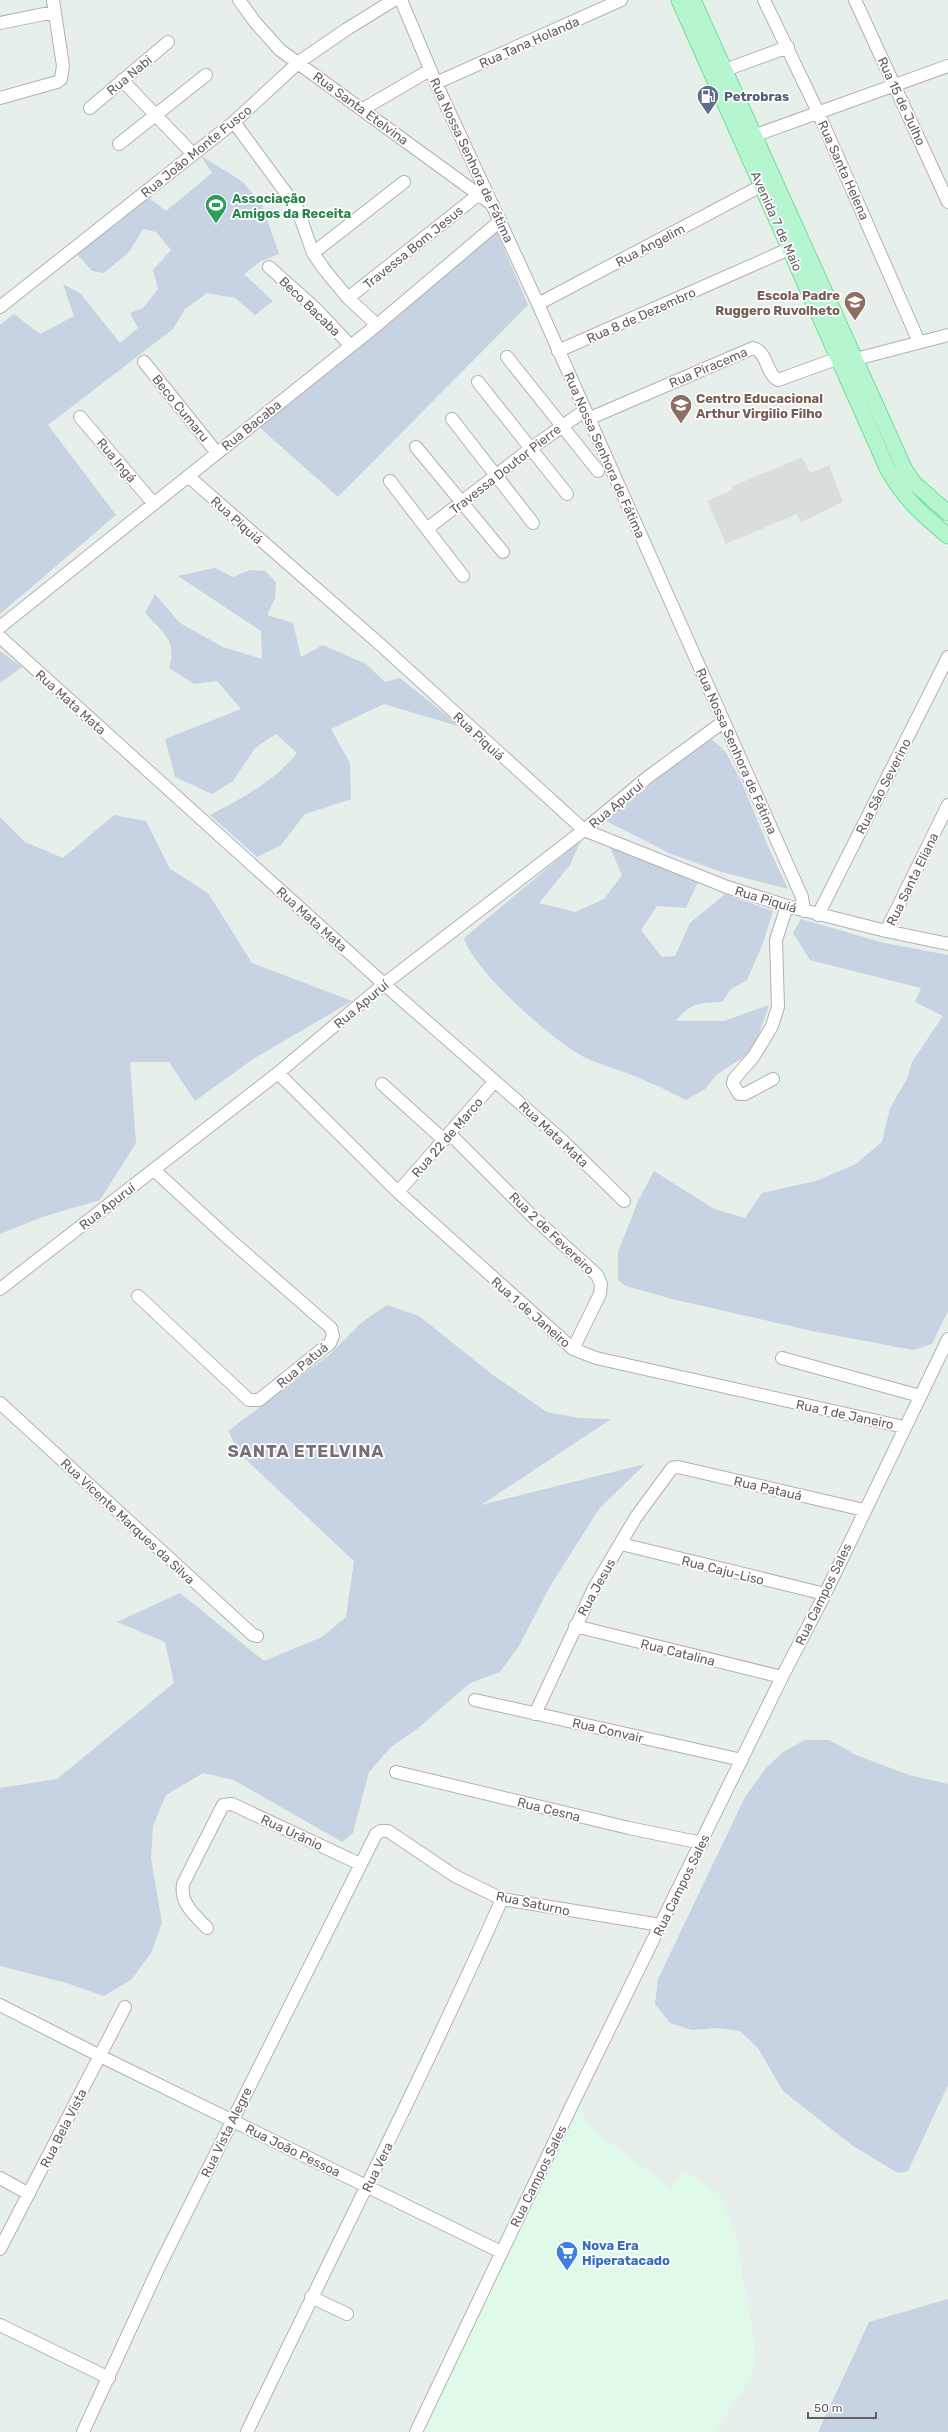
<svg xmlns="http://www.w3.org/2000/svg" width="948" height="2432" font-family="Rubik,sans-serif">
  <rect width="100%" height="100%" fill="#e7efea"/>
  <path fill="#e0faea" d="M581,2098L583,2115L594,2130L671,2189L684,2171L717,2193L722,2199L736,2237L755,2346L753,2373L716,2432H420L478,2317Z"/>
  <path fill="#d9deda" d="M802,457L810,473L829,465L843,502L801,522L797,514L726,544L707,501L732,490L731,487Z"/>
  <path fill="#c7d2e3" d="M200,155L243,182L262,205L279,254L261,261L244,274L273,301L255,315L235,298L207,293L185,309L173,329L48,425L116,515L0,614V325L14,314L40,334L74,316L63,284L81,294L120,343L138,328L130,313L143,308L158,289L153,270L171,250L156,232L143,229L129,252L104,273L92,271L77,254L149,198L166,211L212,173Z
    M497,232L528,305L338,497L258,426Z
    M215,568L233,577L250,570L265,571L276,582L275,598L267,615L293,623L301,657L323,645L366,664L385,682L400,678L461,727L384,704L331,729L350,763L351,799L305,814L281,845L257,857L210,815C242,798 274,782 297,753L276,734L255,748L233,781L212,794L175,777L165,739L241,709L217,681L194,684L169,668C178,640 162,632 145,613L155,594L180,623L223,647L262,659L261,631L178,576Z
    M0,651L22,667L0,683Z
    M709,737L725,751L741,781L771,853L788,889L722,872L671,854L606,821Z
    M114,815L146,821L170,869L208,893L252,963L352,1001L253,1059L195,1101L169,1062H130L136,1143L100,1200L42,1217L0,1234V817L25,842L63,858Z
    M581,840L570,865L539,903L575,912L604,899L622,875L608,843L698,882L686,908L657,906L641,930L662,957L675,956L690,923L725,894L773,911L763,943L747,980L731,989L722,1002C699,1003 691,1002 676,1021H724L769,1005L753,1051L716,1075L705,1089L686,1100C667,1090 647,1081 627,1073C613,1068 598,1064 584,1057C553,1041 473,970 464,938Z
    M801,919L880,942L948,955V1311L932,1344L913,1350L812,1331L672,1299L626,1286L618,1280V1252L638,1201L654,1171L714,1209L745,1218L762,1193L816,1181L856,1164L882,1142L890,1108L907,1079L912,1062L943,1016L915,1002L921,988L810,960L793,933Z
    M387,1305L419,1316L493,1375L547,1412L579,1418L611,1419L481,1505L645,1464L599,1509L549,1588L519,1646L500,1672L470,1683L417,1729L391,1747L369,1772L353,1833L342,1842L234,1780L203,1773L166,1795L153,1826L151,1858L162,1923L151,1953L132,1979L104,1996L66,1983L0,1966V1788L57,1779L174,1683L165,1642L117,1622L180,1593L264,1661L322,1637L346,1617L354,1561L240,1454L228,1431L329,1355L361,1323Z
    M805,1740H829L856,1755L909,1775L948,1784V2085L908,2171L898,2173L853,2146L783,2091L758,2048L740,2031L715,2028L692,2030L670,2023L655,2004L658,1979L745,1797L766,1768L783,1752Z
    M948,2299V2432H818L869,2322Z"/>
  <g fill="none" stroke-linecap="round" stroke-linejoin="round">
    <g stroke="#b5afb4" stroke-width="14">
      <path id="minor" d="M239,0L255,22L280,50L493,205
        M401,0L436,83L538,304L802,897L804,911
        M764,0L818,112L919,342
        M855,0L948,202
        M0,23L54,12
        M725,70L788,47
        M122,80L193,154
        M436,83L621,0
        M0,98L57,82L61,79L63,66L53,0
        M90,108L168,42
        M363,109L430,70
        M234,122L297,208L313,253L324,269L348,298L377,325
        M753,136L948,66
        M119,144L206,75
        M313,253L404,182
        M269,267L316,309L350,345
        M348,298L478,195
        M538,304L761,186
        M0,307L234,122L299,62L347,29L394,0
        M558,351L789,249
        M507,357L598,471
        M856,359L948,335
        M144,362L217,453
        M478,382L567,494
        M80,417L154,504
        M452,419L533,523
        M588,419L753,348C767,351 766,374 778,380L839,358
        M416,447L503,552
        M188,476L383,647L584,830L727,887L787,906L886,931L948,944
        M390,481L463,576
        M428,528L530,449L584,411
        M0,627L377,325L500,221
        M0,637L384,984L563,1141L624,1201
        M818,915L948,657
        M886,931L948,805
        M278,1073L398,1192L573,1349L596,1358L904,1427
        M773,1079L745,1094H739L733,1084L734,1079L754,1056L772,1026L778,1007L776,940L787,906
        M382,1084L444,1140
        M450,1134L534,1218L597,1275L601,1284L600,1294L573,1349
        M398,1192L495,1081
        M0,1289L278,1073L384,984L584,830L648,777L723,722
        M138,1296L249,1400H259L330,1343L333,1336L331,1328L229,1239L154,1170
        M782,1358L920,1396
        M0,1403L253,1635L257,1636
        M621,1544L825,1594
        M575,1626L782,1677
        M475,1700L742,1760
        M535,1714L594,1588L636,1517L672,1468L678,1467L864,1510
        M396,1772L629,1828L702,1843
        M207,1928C194,1914 180,1904 183,1884L223,1805L232,1804L360,1864
        M0,2005L100,2056L501,2252
        M0,2178L29,2194
        M0,2249L125,2007
        M311,2297L347,2314
        M0,2325L109,2378
        M83,2432L158,2269L376,1834L381,1831H388L455,1876L502,1899L661,1925
        M247,2432C332,2254 422,2079 502,1899
        M416,2432L571,2107L782,1677L825,1594L948,1339"/>
    </g>
    <g stroke="#6de291" stroke-width="17">
      <path id="major" d="M679,0L888,470C907,502 920,512 948,536
        M693,0L905,470L914,483L948,513"/>
    </g>
    <use href="#minor" stroke="#fff" stroke-width="12"/>
    <use href="#major" stroke="#b5f6d1" stroke-width="15"/>
  </g>
  <defs>
    <g id="fuel-pin" transform="scale(1.15)"><path d="M0 17L-7.5 6A9.5 9.5 0 1 1 7.5 6Z" fill="#5c6f8a" stroke="#fff"/><path d="M-5.5-6h7V0h2V4h1.3V-2.5L3-4.5l.8-.8L6-3V5H2.5V1h-1V6h-7ZM-4.2-4.7v3.2H.2V-4.7Z" fill="#fff"/></g>
    <g id="stadium-pin" transform="scale(1.15)"><path d="M0 17L-7.5 6A9.5 9.5 0 1 1 7.5 6Z" fill="#2e9e5b" stroke="#fff"/><path d="M0-5a6.5 5 0 1 0 0 10a6.5 5 0 1 0 0-10ZM-3.5-1.8h7v3.6h-7Z" fill="#fff"/></g>
    <g id="school-pin" transform="scale(1.15)"><path d="M0 17L-7.5 6A9.5 9.5 0 1 1 7.5 6Z" fill="#8d6e63" stroke="#fff"/><path d="M0-5L7-2L0 1L-7-2ZM-4 1L0 2.5L4 1V4Q0 6-4 4Z" fill="#fff"/></g>
    <g id="supermarket-pin" transform="scale(1.15)"><path d="M0 17L-7.5 6A9.5 9.5 0 1 1 7.5 6Z" fill="#3f7fe0" stroke="#fff"/><path d="M-6-5.5h2.5l.6 2H6L4.5 2H-2.5L-4.4-4H-6ZM-1.5 3.2a1.3 1.3 0 1 0 .1 0ZM3 3.2a1.3 1.3 0 1 0 .1 0Z" fill="#fff"/></g>
  </defs>
  <g fill-rule="evenodd">
    <use href="#fuel-pin" x="708" y="96"/>
    <use href="#stadium-pin" x="216" y="205"/>
    <use href="#school-pin" x="855" y="302"/>
    <use href="#school-pin" x="681" y="405"/>
    <use href="#supermarket-pin" x="567" y="2252"/>
  </g>
  <g text-anchor="middle" stroke-width="3.5" stroke-linejoin="round" paint-order="stroke">
    <g font-size="13" fill="#655e64" stroke="#fff">
      <text transform="translate(529 42) rotate(-24)" y="5">Rua Tana Holanda</text>
      <text transform="translate(129 75) rotate(-40)" y="5">Rua Nabi</text>
      <text transform="translate(902 101) rotate(65)" y="5">Rua 15 de Julho</text>
      <text transform="translate(361 108) rotate(36)" y="5">Rua Santa Etelvina</text>
      <text transform="translate(196 151) rotate(-39)" y="5">Rua João Monte Fusco</text>
      <text transform="translate(472 160) rotate(65)" y="5">Rua Nossa Senhora de Fátima</text>
      <text transform="translate(844 170) rotate(66)" y="5">Rua Santa Helena</text>
      <text transform="translate(777 221) rotate(66)" y="5">Avenida 7 de Maio</text>
      <text transform="translate(650 245) rotate(-28)" y="5">Rua Angelim</text>
      <text transform="translate(413 247) rotate(-39)" y="5">Travessa Bom Jesus</text>
      <text transform="translate(310 306) rotate(44)" y="5">Beco Bacaba</text>
      <text transform="translate(641 315) rotate(-24)" y="5">Rua 8 de Dezembro</text>
      <text transform="translate(708 367) rotate(-23)" y="5">Rua Piracema</text>
      <text transform="translate(181 408) rotate(51)" y="5">Beco Cumaru</text>
      <text transform="translate(251 425) rotate(-39)" y="5">Rua Bacaba</text>
      <text transform="translate(605 455) rotate(66)" y="5">Rua Nossa Senhora de Fátima</text>
      <text transform="translate(117 460) rotate(50)" y="5">Rua Ingá</text>
      <text transform="translate(505 469) rotate(-38)" y="5">Travessa Doutor Pierre</text>
      <text transform="translate(237 520) rotate(42)" y="5">Rua Piquiá</text>
      <text transform="translate(71 702) rotate(42)" y="5">Rua Mata Mata</text>
      <text transform="translate(479 736) rotate(43)" y="5">Rua Piquiá</text>
      <text transform="translate(737 751) rotate(66)" y="5">Rua Nossa Senhora de Fátima</text>
      <text transform="translate(883 786) rotate(-63)" y="5">Rua São Severino</text>
      <text transform="translate(616 804) rotate(-40)" y="5">Rua Apuruí</text>
      <text transform="translate(912 879) rotate(-64)" y="5">Rua Santa Eliana</text>
      <text transform="translate(766 899) rotate(17)" y="5">Rua Piquiá</text>
      <text transform="translate(312 919) rotate(42)" y="5">Rua Mata Mata</text>
      <text transform="translate(361 1004) rotate(-40)" y="5">Rua Apuruí</text>
      <text transform="translate(554 1134) rotate(43)" y="5">Rua Mata Mata</text>
      <text transform="translate(447 1137) rotate(-49)" y="5">Rua 22 de Marco</text>
      <text transform="translate(107 1206) rotate(-38)" y="5">Rua Apuruí</text>
      <text transform="translate(552 1233) rotate(44)" y="5">Rua 2 de Fevereiro</text>
      <text transform="translate(531 1312) rotate(41)" y="5">Rua 1 de Janeiro</text>
      <text transform="translate(302 1365) rotate(-40)" y="5">Rua Patuá</text>
      <text transform="translate(845 1414) rotate(12)" y="5">Rua 1 de Janeiro</text>
      <text transform="translate(768 1488) rotate(13)" y="5">Rua Patauá</text>
      <text transform="translate(128 1521) rotate(43)" y="5">Rua Vicente Marques da Silva</text>
      <text transform="translate(723 1570) rotate(14)" y="5">Rua Caju-Liso</text>
      <text transform="translate(596 1587) rotate(-61)" y="5">Rua Jesus</text>
      <text transform="translate(823 1594) rotate(-64)" y="5">Rua Campos Sales</text>
      <text transform="translate(678 1652) rotate(14)" y="5">Rua Catalina</text>
      <text transform="translate(608 1730) rotate(13)" y="5">Rua Convair</text>
      <text transform="translate(549 1809) rotate(14)" y="5">Rua Cesna</text>
      <text transform="translate(292 1832) rotate(25)" y="5">Rua Urânio</text>
      <text transform="translate(681 1885) rotate(-64)" y="5">Rua Campos Sales</text>
      <text transform="translate(533 1903) rotate(12)" y="5">Rua Saturno</text>
      <text transform="translate(63 2128) rotate(-63)" y="5">Rua Bela Vista</text>
      <text transform="translate(226 2132) rotate(-64)" y="5">Rua Vista Alegre</text>
      <text transform="translate(293 2150) rotate(26)" y="5">Rua João Pessoa</text>
      <text transform="translate(377 2167) rotate(-64)" y="5">Rua Vera</text>
      <text transform="translate(538 2176) rotate(-64)" y="5">Rua Campos Sales</text>
    </g>
    <g font-size="13" font-weight="bold" fill="#4e5e75" stroke="#fff" text-anchor="start">
      <text x="724" y="101">Petrobras</text>
    </g>
    <g font-size="13" font-weight="bold" fill="#27864d" stroke="#fff" text-anchor="start">
      <text x="232" y="203">Associação<tspan x="232" dy="15">Amigos da Receita</tspan></text>
    </g>
    <g font-size="13" font-weight="bold" fill="#785e54" stroke="#fff" text-anchor="end">
      <text x="840" y="300">Escola Padre<tspan x="840" dy="15">Ruggero Ruvolheto</tspan></text>
      <text x="696" y="403" text-anchor="start">Centro Educacional<tspan x="696" dy="15">Arthur Virgilio Filho</tspan></text>
    </g>
    <g font-size="13" font-weight="bold" fill="#366cbe" stroke="#fff" text-anchor="start">
      <text x="582" y="2250">Nova Era<tspan x="582" dy="15">Hiperatacado</tspan></text>
    </g>
    <g font-size="17" font-weight="bold" letter-spacing="1" fill="#777077" stroke="#fff">
      <text x="306" y="1457">SANTA ETELVINA</text>
    </g>
  </g>
  <path d="M808 2412v6h68v-6" fill="none" stroke="#655e64" stroke-width="2"/>
  <text x="814" y="2412" font-size="12" fill="#655e64" stroke="#ffffff" stroke-width="3" paint-order="stroke">50 m</text>
</svg>
